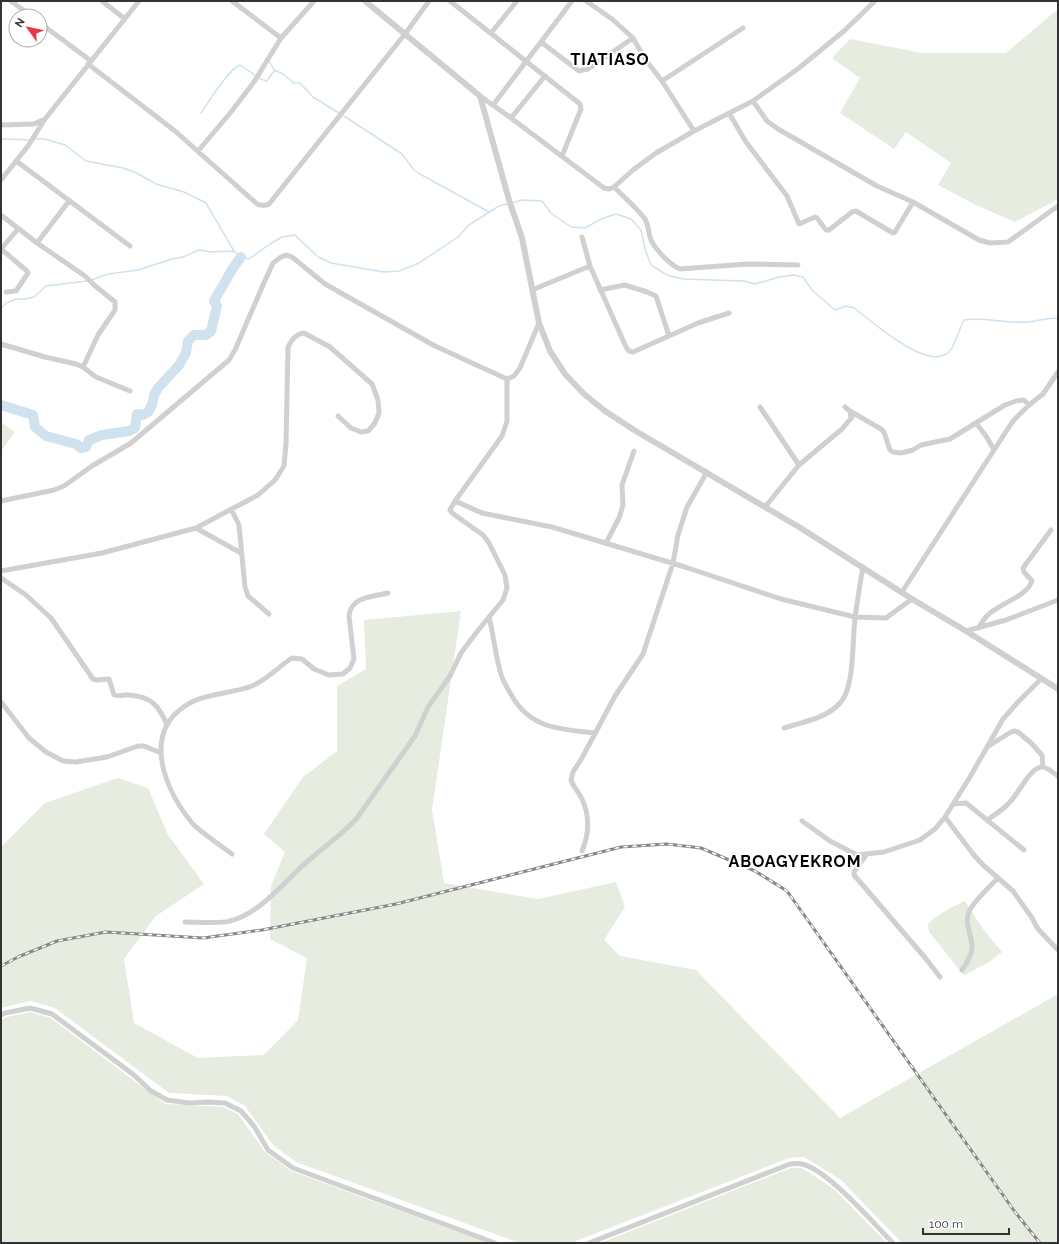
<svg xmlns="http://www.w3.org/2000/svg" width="1059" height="1244" font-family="Raleway,sans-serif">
  <rect width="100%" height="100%" fill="#fff"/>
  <path fill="#e6ecdf" d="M1058,9V199L1015,222L976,205L938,185L951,163L906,132L894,149L840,113L860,78L832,58L850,39L922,53H1006Z
    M1,422L15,432L1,451Z
    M461,611L432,810L444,883L538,899L616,882L625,907L604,940L620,956L696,970L840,1118L1058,994V1243H902L841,1180L804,1157L789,1158L571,1243H520L296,1162L273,1145L245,1106L227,1096L169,1093L55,1008L31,1001L1,1008V847L45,803L118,778L148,788L168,835L204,884L156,916L124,959L134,1023L198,1058L264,1055L298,1020L307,958L270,939L271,886L285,852L264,834L303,777L337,751V686L366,669L364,620Z
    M965,901L983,929L1002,952L991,961L965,975L963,974L929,932L928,924C939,913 952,907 965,901Z
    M30,1012L51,1018L165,1104L224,1107L238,1114L265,1152L291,1171L488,1243H1V1020L7,1017Z
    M791,1168H802L834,1189L887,1243H600Z"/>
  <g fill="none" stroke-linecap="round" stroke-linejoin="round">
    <path stroke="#cfe2ee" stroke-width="1.5" d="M269,61L274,70L283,74L294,83H300L313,97L339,113
      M260,79L267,81L274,71
      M201,113C208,103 229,68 240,65L256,76
      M344,116L402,154L414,170L420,174L489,212
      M1,139L31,140
      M35,139H45L65,145L86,161L123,168L137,173L156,184L184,192L206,203L234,251L241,257L249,259L270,244L282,237L295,235L318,257L331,263L384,272L399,271L419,263L458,237L469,225L499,206L508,204
      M512,203L522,200L542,201L551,213L571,227L585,228L601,219L616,214L631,219L641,230L645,249L651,265L667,275L683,279L744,281L755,284L779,277L794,275L803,277L812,290L835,310L846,306L854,308C872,321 929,374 950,351C954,347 960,327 964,320C985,317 1006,324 1027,322C1037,321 1047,318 1058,318
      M91,280L108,274L138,270L172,259L183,257L199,250L212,252L234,251
      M1,308L6,303L16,299H25L34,297L46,286L87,281"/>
    <path stroke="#cfe2ee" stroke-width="10" d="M1,405L33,415L35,427L46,436L76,444L81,448L86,447L89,440L102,435L129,431L135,428L137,414L143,415L148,412L152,405L154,395L158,388L179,365L186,353L188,341L194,335H206L211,331L217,306L214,301L233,268L241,257"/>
    <path stroke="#d0d0d0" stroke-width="5" d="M11,1L31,16
      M102,1L125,19
      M232,1L281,38L314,1
      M450,1L580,104L581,109L562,156
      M586,1L612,19L633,38L645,59L662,81L694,131
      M40,23L91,61
      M491,33L517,1
      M541,42L579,71L588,69L633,38
      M88,64L175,131L257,204C262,206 265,206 269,204L405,34L429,1
      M662,81L743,28
      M480,96L511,118L604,188L609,189L614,187L633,170L656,153L694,131L753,101L799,68L844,31L875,1
      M753,101L767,121L778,129L877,186L913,202L979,240L990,243L1008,242L1058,206
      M493,105L572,1
      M729,113L746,142L787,196L799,224L815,217L817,218L826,230H829L852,212L856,211L893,233L895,232L913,202
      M511,118L545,76
      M1,125L34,124L45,119L139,1
      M198,151L231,112L254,82L281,38
      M16,162L19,163L130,246
      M1,180L28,146L45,119
      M614,187C624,197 636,207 645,219C649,226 648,233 651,240C656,250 670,265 680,269L747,264L798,265
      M1,215L37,243L85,276L94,285L115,302V310L98,335L83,367
      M582,237L590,266L626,347L629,351L633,352L698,323L729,313
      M37,243L69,201
      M1,249L27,271L28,273L16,291L6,292
      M1,249L18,229
      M532,290L590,266
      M600,290L625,285L647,292L656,296L669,336
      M1,344L45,357L76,364L83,367L96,377L130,391
      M760,407L799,465
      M845,407L850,411
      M851,419L850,411L881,429L884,432L890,450L893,452L901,453L913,450L921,445L950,439L1005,405L1016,401L1024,400L1029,405L1043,394L1058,372
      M976,423L986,436L994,450
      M1,501L54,490L64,486L92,466L131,443L229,360L235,350L263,285L273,263L281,257L286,255L292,257L325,284L435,346L507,379L514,376L520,368L539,323
      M455,501L482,513L552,527L685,567L781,599L855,617L886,618L912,599
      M765,507L799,465L842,429L852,417
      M231,509L239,525L245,587L248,596L269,614
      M196,528L241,553
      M606,543L619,518L623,505L622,485L634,451
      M1,571L102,553L196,528L258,495L275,480L284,466L286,444L288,347C292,340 295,334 304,333L330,347L372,384L378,400L379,413L375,423L368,431L361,432L351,428L338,416
      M1,578L26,595L51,618L93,679L97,680L109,679L114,695C120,697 125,694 130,695C152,697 159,706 167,725
      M902,592L994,450L1013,421L1029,405
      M489,617C494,636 495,655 501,674C503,682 508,689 512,696C531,729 560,729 594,733
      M979,627C983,620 988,613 996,609C1007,601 1027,595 1032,581L1024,572L1023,568L1051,530
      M966,631L1006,620L1058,600
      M1,702L29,738L46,752L63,761L76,762L107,757L138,746H144L161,753
      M784,728C803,722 827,718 840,703C855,688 852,640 855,619C857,602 860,584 863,567
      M987,747L1011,732L1014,731L1018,732L1031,743L1042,755L1043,767
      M954,804L966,803L971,807L1024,850
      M945,817L973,854L983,865L1013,891L1032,918L1038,929L1058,950
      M987,820C994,815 1003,810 1009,803C1018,795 1030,767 1042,767C1048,767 1053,773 1058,776
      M802,821L830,841L857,855L884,852L920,840L935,829L945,817L970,777L1003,719L1018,702L1041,679
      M582,851C589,834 590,816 582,799C579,792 573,787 571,780L573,772L582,758L615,696L643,654L673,563L678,535L687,507L707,472
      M232,854C221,846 202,833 193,824C166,792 141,735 185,706C204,693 231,694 252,686C268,679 278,667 292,658L302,659L314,669L329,675L343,674L350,668L354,659L349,616C351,596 372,597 388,593
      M866,855L854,872V875L927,960L940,977
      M185,922C196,922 221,924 230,921C263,912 284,881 309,860C325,846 343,834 357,818L415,736L428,707L450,676L461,653L476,633L503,600L507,588L505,575L489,543L483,535L452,513L450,510L455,501L502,436L507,421V379
      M962,970C967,963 972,955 972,947C972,935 964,924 969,912C972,903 990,886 997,879
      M1,1015L5,1013L30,1008L52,1014L134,1075L151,1091L167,1100L189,1103L208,1102L225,1103L241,1111L254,1126L268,1150L293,1168L495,1243
      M589,1243L790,1164C794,1164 799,1163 802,1164C827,1169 874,1224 893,1243"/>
    <path stroke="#d0d0d0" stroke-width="6" d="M365,1L480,96L509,200L522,238L539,323L550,351L565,374L584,394L605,411L634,430L799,527L912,599L966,631L1058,689"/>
    <g stroke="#888" stroke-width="3">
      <path id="rail" d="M1,966L18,957L57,941L106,932L203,938L262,930L396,904L621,847L667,844L701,848L755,871L787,891L1015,1212L1040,1243"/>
    </g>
    <use href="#rail" stroke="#fff" stroke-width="1.5" stroke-dasharray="4.5" stroke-linecap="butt"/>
  </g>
  <g text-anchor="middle" stroke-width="4" stroke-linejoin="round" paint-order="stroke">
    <g font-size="16" font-weight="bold" letter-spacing="1" fill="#000" stroke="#fff">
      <text x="610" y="65">TIATIASO</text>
      <text x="795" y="867">ABOAGYEKROM</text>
    </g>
  </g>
  <rect width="1059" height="1244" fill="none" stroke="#333333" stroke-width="4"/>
  <g transform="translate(28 28) rotate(303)"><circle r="19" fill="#ffffff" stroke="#adadad"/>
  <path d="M0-3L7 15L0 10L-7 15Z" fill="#e63946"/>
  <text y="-6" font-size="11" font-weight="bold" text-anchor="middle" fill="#333333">N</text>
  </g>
  <path d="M923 1228v6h86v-6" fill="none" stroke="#333333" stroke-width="2"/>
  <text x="929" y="1228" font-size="12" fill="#333333" stroke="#ffffff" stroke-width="3" paint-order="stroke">100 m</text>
</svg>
